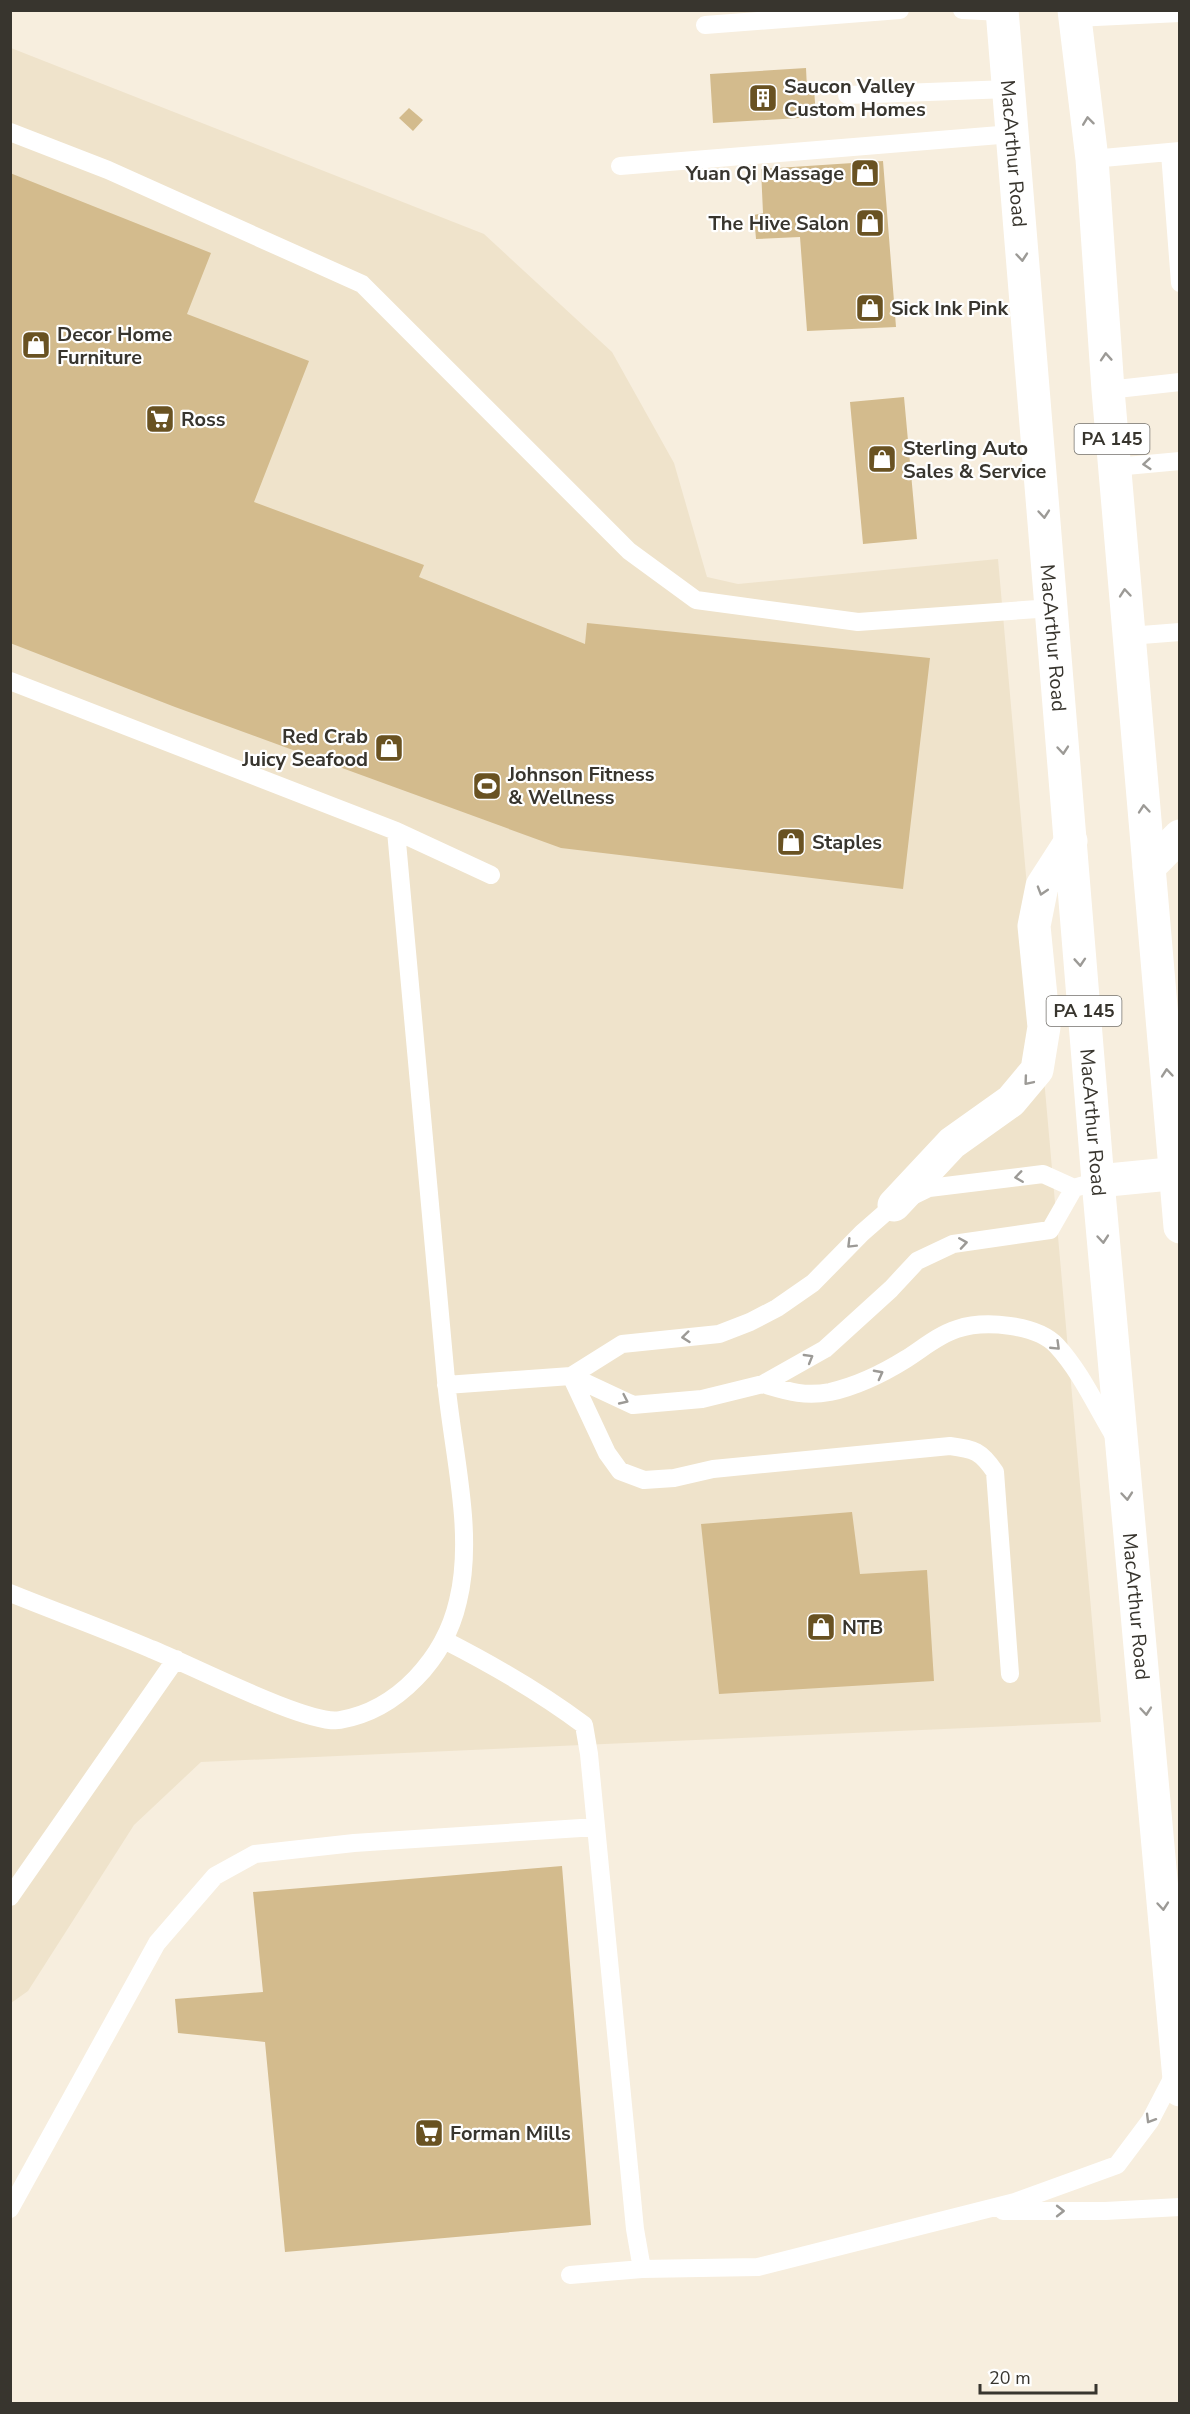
<svg xmlns="http://www.w3.org/2000/svg" width="1190" height="2414" font-family="'Nunito Sans',sans-serif">
  <rect width="100%" height="100%" fill="#f7eede"/>
  <path fill="#efe3cb" d="M11,48L484,234L612,352L674,463L707,577L738,584L998,559L1101,1722L201,1762L134,1825L28,1991L11,2003Z"/>
  <path fill="#d3bb8d" d="M806,68L807,89L814,88L816,117L713,123L710,74Z
    M409,108L423,120L413,131L399,118Z
    M883,161L896,327L807,331L800,237L756,239L754,215L763,213L761,169Z
    M10,173L211,253L187,314L309,361L254,502L424,565L419,577L585,644L587,623L930,658L903,889L561,848L175,707L10,643Z
    M904,397L917,539L863,544L850,402Z
    M852,1512L860,1574L927,1570L934,1681L719,1694L701,1524Z
    M562,1866L591,2225L285,2252L265,2042L178,2033L175,1999L263,1992L253,1892Z"/>
  <g fill="none" stroke-linecap="round" stroke-linejoin="round">
    <path stroke="#fff" stroke-width="18" d="M962,10L1002,12
      M1075,18L1180,13
      M705,25L900,10
      M847,95L1009,89
      M10,132L108,170L362,284L629,551L696,600L858,622L1052,608
      M1170,153L1180,283
      M1092,159L1180,151
      M620,166L1012,134
      M1108,390L1180,382
      M1115,467L1180,461
      M1129,636L1180,632
      M10,681L396,831C412,1014 428,1197 446,1380C452,1450 475,1532 458,1601C445,1658 398,1710 340,1720C309,1726 187,1663 151,1649C104,1629 57,1612 10,1593
      M396,831L491,875
      M571,1376L607,1453L620,1471L644,1480L674,1478L713,1469L950,1446C974,1449 981,1451 995,1472L1010,1674
      M571,1376L633,1405L702,1399L763,1384L825,1349L891,1289L917,1261L953,1244L1050,1230L1074,1188
      M763,1384C787,1391 804,1397 830,1392C857,1386 882,1374 906,1359C922,1349 938,1335 957,1329C984,1320 1037,1324 1057,1346C1081,1372 1097,1408 1116,1439
      M446,1385L571,1376L622,1344L719,1334L750,1322L777,1308L813,1283L862,1233L894,1205L929,1188L1043,1174L1074,1188L1098,1181
      M444,1640C493,1665 540,1692 584,1725L589,1754L635,2229L642,2269
      M10,1897L176,1659
      M10,2209L157,1943L215,1876L255,1854L354,1843L596,1827
      M1003,2211H1105L1180,2207
      M570,2275L642,2269L758,2267L1015,2202L1117,2165L1150,2121L1175,2073"/>
    <g stroke="#fff" stroke-width="33">
      <path id="s1" d="M1002,10L1098,1181L1180,2090"/>
      <path d="M1074,10L1092,159L1108,390L1180,1227"/>
      <path d="M1149,867L1180,836"/>
      <path d="M1098,1181L1180,1173"/>
      <path d="M894,1205L952,1143L1011,1101L1037,1070L1044,1027L1034,926L1042,886L1071,841"/>
    </g>
  </g>
  <defs><path id="oneway-chevron" d="M-2-3.5L2.5 0L-2 3.5" fill="none" stroke-width="1.6" stroke-linecap="round" stroke-linejoin="round" transform="scale(1.5)"/></defs>
  <g stroke="#9c9a96">
    <use href="#oneway-chevron" transform="translate(1088 121) rotate(-97)"/>
    <use href="#oneway-chevron" transform="translate(1022 257) rotate(85)"/>
    <use href="#oneway-chevron" transform="translate(1106 357) rotate(-94)"/>
    <use href="#oneway-chevron" transform="translate(1147 464) rotate(175)"/>
    <use href="#oneway-chevron" transform="translate(1044 514) rotate(85)"/>
    <use href="#oneway-chevron" transform="translate(1125 593) rotate(-95)"/>
    <use href="#oneway-chevron" transform="translate(1063 750) rotate(85)"/>
    <use href="#oneway-chevron" transform="translate(1144 809) rotate(-95)"/>
    <use href="#oneway-chevron" transform="translate(1042 891) rotate(107)"/>
    <use href="#oneway-chevron" transform="translate(1080 962) rotate(86)"/>
    <use href="#oneway-chevron" transform="translate(1167 1073) rotate(-95)"/>
    <use href="#oneway-chevron" transform="translate(1028 1081) rotate(130)"/>
    <use href="#oneway-chevron" transform="translate(1019 1177) rotate(172)"/>
    <use href="#oneway-chevron" transform="translate(1103 1239) rotate(85)"/>
    <use href="#oneway-chevron" transform="translate(963 1243) rotate(-9)"/>
    <use href="#oneway-chevron" transform="translate(851 1244) rotate(135)"/>
    <use href="#oneway-chevron" transform="translate(686 1337) rotate(174)"/>
    <use href="#oneway-chevron" transform="translate(1056 1346) rotate(44)"/>
    <use href="#oneway-chevron" transform="translate(809 1358) rotate(-30)"/>
    <use href="#oneway-chevron" transform="translate(879 1374) rotate(-28)"/>
    <use href="#oneway-chevron" transform="translate(624 1400) rotate(25)"/>
    <use href="#oneway-chevron" transform="translate(1127 1496) rotate(85)"/>
    <use href="#oneway-chevron" transform="translate(1146 1711) rotate(85)"/>
    <use href="#oneway-chevron" transform="translate(1163 1906) rotate(85)"/>
    <use href="#oneway-chevron" transform="translate(1150 2119) rotate(121)"/>
    <use href="#oneway-chevron" transform="translate(1060 2211)"/>
  </g>
  <defs>
    <g id="building-square" transform="scale(1.5)"><rect x="-9" y="-9" width="18" height="18" rx="4" fill="#695222" stroke="#fff"/><path d="M-4-6H4V6H1V3H-1V6H-4ZM-2.5-4.3h1.7v1.8h-1.7ZM.8-4.3h1.7v1.8H.8ZM-2.5-1h1.7V.8h-1.7ZM.8-1h1.7V.8H.8Z" fill="#fff"/></g>
    <g id="shop-square" transform="scale(1.5)"><rect x="-9" y="-9" width="18" height="18" rx="4" fill="#695222" stroke="#fff"/><path d="M-5-2.5h2.3a2.7 3.5 0 0 1 5.4 0H5L5.5 6h-11ZM-1.5-2.5h3a1.5 2.3 0 0 0-3 0Z" fill="#fff"/></g>
    <g id="supermarket-square" transform="scale(1.5)"><rect x="-9" y="-9" width="18" height="18" rx="4" fill="#695222" stroke="#fff"/><path d="M-6-5.5h2.5l.6 2H6L4.5 2H-2.5L-4.4-4H-6ZM-1.5 3.2a1.3 1.3 0 1 0 .1 0ZM3 3.2a1.3 1.3 0 1 0 .1 0Z" fill="#fff"/></g>
    <g id="stadium-square" transform="scale(1.5)"><rect x="-9" y="-9" width="18" height="18" rx="4" fill="#695222" stroke="#fff"/><path d="M0-5a6.5 5 0 1 0 0 10a6.5 5 0 1 0 0-10ZM-3.5-1.8h7v3.6h-7Z" fill="#fff"/></g>
  </defs>
  <g fill-rule="evenodd">
    <use href="#building-square" x="763" y="98"/>
    <use href="#shop-square" x="865" y="173"/>
    <use href="#shop-square" x="870" y="223"/>
    <use href="#shop-square" x="870" y="308"/>
    <use href="#shop-square" x="36" y="345"/>
    <use href="#supermarket-square" x="160" y="419"/>
    <use href="#shop-square" x="882" y="459"/>
    <use href="#shop-square" x="389" y="748"/>
    <use href="#stadium-square" x="487" y="786"/>
    <use href="#shop-square" x="791" y="842"/>
    <use href="#shop-square" x="821" y="1627"/>
    <use href="#supermarket-square" x="429" y="2133"/>
  </g>
  <g text-anchor="middle" stroke-width="4.5" stroke-linejoin="round" paint-order="stroke">
    <g fill="#fff" stroke="#74726d" stroke-width="1.5">
      <rect x="1074.5" y="424" width="75" height="30" rx="4.5"/>
      <rect x="1046.5" y="996" width="75" height="30" rx="4.5"/>
    </g>
    <g font-size="18" font-weight="bold" fill="#38352e">
      <text x="1112" y="445">PA 145</text>
      <text x="1084" y="1017">PA 145</text>
    </g>
    <g font-size="20" font-weight="bold" fill="#38352e" stroke="#fff" text-anchor="start">
      <text x="784" y="93">Saucon Valley<tspan x="784" dy="23">Custom Homes</tspan></text>
      <text x="844" y="180" text-anchor="end">Yuan Qi Massage</text>
      <text x="849" y="230" text-anchor="end">The Hive Salon</text>
      <text x="891" y="315">Sick Ink Pink</text>
      <text x="57" y="341">Decor Home<tspan x="57" dy="23">Furniture</tspan></text>
      <text x="181" y="426">Ross</text>
      <text x="903" y="455">Sterling Auto<tspan x="903" dy="23">Sales &amp; Service</tspan></text>
      <text x="368" y="743" text-anchor="end">Red Crab<tspan x="368" dy="23">Juicy Seafood</tspan></text>
      <text x="508" y="781">Johnson Fitness<tspan x="508" dy="23">&amp; Wellness</tspan></text>
      <text x="812" y="849">Staples</text>
      <text x="842" y="1634">NTB</text>
      <text x="450" y="2140">Forman Mills</text>
    </g>
    <g font-size="20" fill="#38352e" stroke="#fff">
      <text dy="7" stroke="none"><textPath href="#s1" startOffset="144">MacArthur Road</textPath></text>
      <text dy="7" stroke="none"><textPath href="#s1" startOffset="630">MacArthur Road</textPath></text>
      <text dy="7" stroke="none"><textPath href="#s1" startOffset="1116">MacArthur Road</textPath></text>
      <text dy="7" stroke="none"><textPath href="#s1" startOffset="1602">MacArthur Road</textPath></text>
    </g>
  </g>
  <rect width="1190" height="2414" fill="none" stroke="#38352e" stroke-width="24"/>
  <path d="M980 2384v9h116v-9" fill="none" stroke="#38352e" stroke-width="3"/>
  <text x="989" y="2384" font-size="18" fill="#38352e" stroke="#ffffff" stroke-width="4.5" paint-order="stroke">20 m</text>
</svg>
